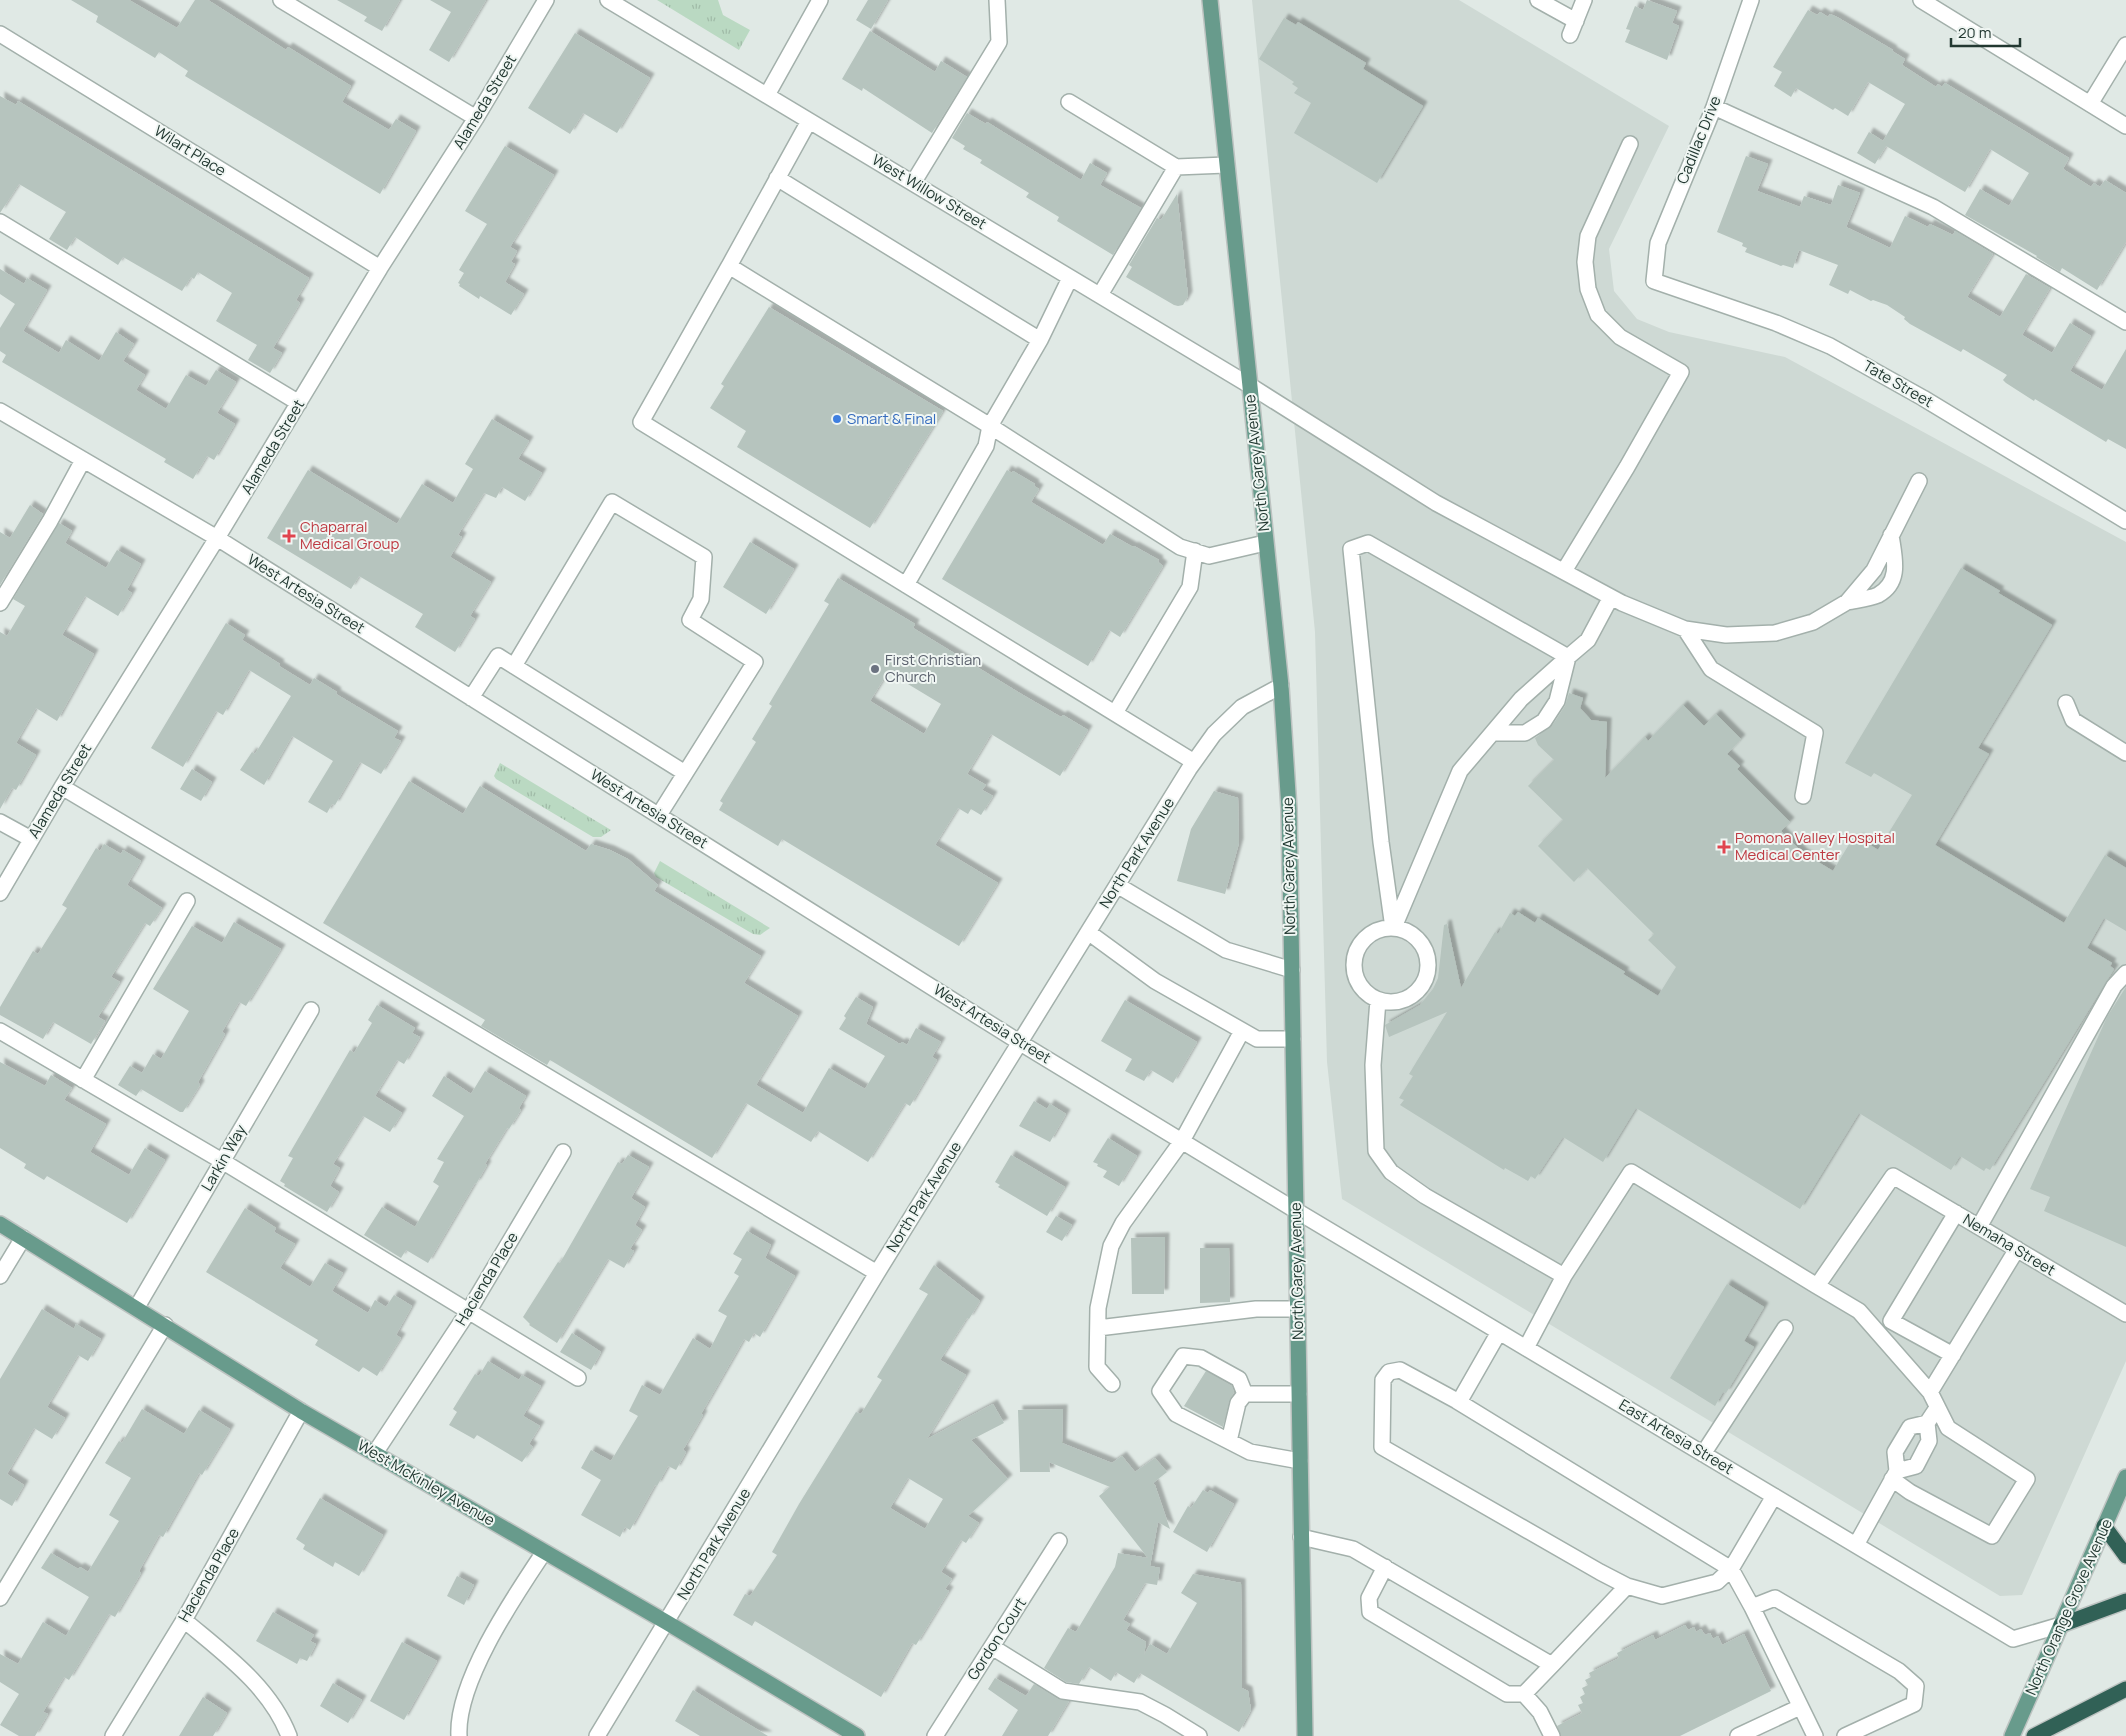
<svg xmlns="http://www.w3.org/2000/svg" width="2126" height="1736" font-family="Manrope,sans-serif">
  <defs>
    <pattern id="grass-tufts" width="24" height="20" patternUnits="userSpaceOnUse" patternTransform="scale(1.25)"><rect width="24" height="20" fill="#bad9c2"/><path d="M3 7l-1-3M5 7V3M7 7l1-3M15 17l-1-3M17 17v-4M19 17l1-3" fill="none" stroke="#a0bba7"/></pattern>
    <filter id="shadow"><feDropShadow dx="4.5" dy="-4.5" stdDeviation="1" flood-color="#0004"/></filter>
  </defs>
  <rect width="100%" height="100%" fill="#e0e9e5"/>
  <path fill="#ced9d4" d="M1252,0H1459L1669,126L1609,249L1614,291L1637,319L1669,332L1785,357L2126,542V1361L2022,1595L2000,1596L1342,1199L1327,1062L1315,632Z"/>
  <path fill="url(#grass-tufts)" d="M657,0H718L723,15L750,30L739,50Z
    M500,763L611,830L601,837H593L496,779L494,776Z
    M660,861L770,928L760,935L753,934L656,877L654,873Z"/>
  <path fill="#b6c4be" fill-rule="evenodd" filter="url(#shadow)" d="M71,0H129L177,28L195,0H208L286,50L288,47L351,86L342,102L389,130L396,119L416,131L380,194L185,76L188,71L159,52L155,58L96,22L98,16Z
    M337,0H400L382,31L364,21L367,17Z
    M430,0H486L449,62L429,50L451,12Z
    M868,0H888L871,29L856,20Z
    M1647,0L1677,11L1672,23L1679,26L1667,60L1625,42L1630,30L1626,29L1635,6L1643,10Z
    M1808,10L1817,15L1820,12L1828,17L1830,14L1837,17L1893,50L1892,51L1905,59L1902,65L1936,87L1938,84L1942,87L1945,83L2069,158L2063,169L2091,187L2094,183L2100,187L2105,180L2126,193V242L2097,290L2062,268L2060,272L2036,257L2037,256L1965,215L1980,189L2009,206L2029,173L1990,149L1965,192L1886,146L1875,164L1857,153L1869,132L1883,141L1905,104L1868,82L1848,116L1835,108L1833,110L1796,88L1791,97L1774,86L1782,72L1773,67Z
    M1284,18L1296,25L1298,22L1366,63L1363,69L1423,106L1377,183L1294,133L1311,103L1294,93L1298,88L1292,84L1294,82L1259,59Z
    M870,31L935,72L941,61L967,77L932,133L863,88L862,91L842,79Z
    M575,33L650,78L617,133L583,113L570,134L528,108Z
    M0,96L16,105L18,101L309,278L296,300L300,303L273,348L282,353L270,373L248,360L257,345L216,321L232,293L198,272L194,279L191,277L182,291L123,257L118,265L75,237L67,250L49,239L66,212L19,184L0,213Z
    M967,113L986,124L987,122L1081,180L1090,163L1107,173L1100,185L1141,208L1113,255L1057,221L1059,217L1026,197L1029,193L980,163L982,160L963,149L965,146L952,138Z
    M505,146L554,175L510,247L517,251L511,262L515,264L505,282L524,294L511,315L480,296L479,299L459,286L460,284L458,283L464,273L459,270L487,224L465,211Z
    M1746,156L1768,164L1757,191L1800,207L1804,196L1831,205L1838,185L1860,193L1846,227L1890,248L1905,216L1928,227L1930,224L1953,235L1955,231L1993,254L1967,297L2000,317L2026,274L2050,288L2022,335L2052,353L2070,323L2091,336L2070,371L2102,390L2126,349V449L2108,439L2106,442L2035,399L2034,401L2006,383L2003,380L2007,375L1963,349L1961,352L1910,324L1904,319L1905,317L1887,305L1873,300L1871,301L1850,290L1848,294L1829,285L1838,265L1799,250L1793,268L1783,265L1781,266L1745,252L1747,248L1742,246L1743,243L1717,232Z
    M1177,194L1188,296L1183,305L1178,306L1174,305L1126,277L1132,267L1129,265L1157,218L1161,220Z
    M0,269L24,284L27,278L47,290L23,331L59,353L66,340L99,361L116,332L134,344L123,361L145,375L136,390L166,409L186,375L206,386L216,370L236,382L217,413L235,424L214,460L207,456L193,479L164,462L166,459L2,362L6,355L0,351V328L15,304L0,294Z
    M769,307L943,411L870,528L737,447L746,431L710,408L724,386L721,384Z
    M492,419L529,441L518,459L542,473L525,501L502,487L496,498L484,493L458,535L462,537L450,557L491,582L470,616L475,619L455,652L415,627L423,614L359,576L351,589L267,538L308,470L397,524L422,484L453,503L473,469L465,464Z
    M1007,470L1012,473L1013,471L1035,484L1034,486L1039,489L1031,502L1103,545L1110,534L1133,547L1134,546L1159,560L1158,562L1163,566L1120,637L1109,630L1088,666L942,579Z
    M30,505L43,514L0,585V532L10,538Z
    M59,523L72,531L65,543L106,568L117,550L141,564L127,590L132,593L118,616L85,596L62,635L94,654L57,721L36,708L16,743L36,755L16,790L12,788L0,809V632L7,636L25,606L13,599Z
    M750,542L794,569L766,614L723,587Z
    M1961,568L2000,591L1998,593L2052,625L1978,748L1989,754L1935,845L2064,923L2105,855L2126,868V931L2104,918L2087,948L2112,963L2110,966L2114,969L1990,1170L1986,1168L1984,1171L1960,1156L1951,1170L1859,1113L1800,1209L1636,1108L1603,1162L1563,1137L1535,1179L1531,1176L1528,1181L1505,1168L1504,1170L1400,1105L1404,1100L1399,1098L1413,1076L1409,1074L1447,1012L1389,1037L1385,1025L1420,1005L1433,989L1438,978L1444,925L1447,924L1461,988L1495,932L1498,934L1510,913L1515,916L1518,912L1535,923L1538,918L1625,972L1623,974L1658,996L1676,967L1648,940L1654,934L1587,868L1574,882L1538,846L1563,820L1528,786L1554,760L1538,745L1535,738L1552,726L1565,706L1569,693L1583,698L1580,708L1591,720L1607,722L1605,778L1645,737L1648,741L1683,705L1704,726L1716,714L1741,739L1727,754L1740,766L1737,769L1790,822L1781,831L1803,853L1833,871L1851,841L1859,838L1878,850L1912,795L1874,773L1871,777L1845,763Z
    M838,578L915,624L913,628L1023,695L1061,717L1063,715L1088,730L1060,776L991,734L967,774L986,785L982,790L993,796L981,815L971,809L968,814L958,808L935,845L998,883L959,946L782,839L778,846L719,810L723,803L720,801L756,742L752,739L772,706L769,704L829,604L824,601ZM888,672L941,704L924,734L870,701Z
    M226,623L245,635L242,640L280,664L279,666L310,685L314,678L337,692L336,694L398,731L394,738L401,741L381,774L360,762L335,805L332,804L327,813L308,802L333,761L292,736L264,785L240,770L252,752L255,754L291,696L249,670L223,715L216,711L183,767L151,748Z
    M192,769L212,782L201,801L180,789Z
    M409,781L463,814L480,786L586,851L591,844L610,850L628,859L658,885L654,891L761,956L744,983L798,1016L756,1085L803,1113L829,1068L865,1089L885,1056L839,1029L846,1018L844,1016L856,997L873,1007L866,1024L900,1044L902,1042L907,1045L916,1028L941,1042L932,1057L937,1060L910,1106L905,1103L868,1162L818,1131L811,1142L746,1103L712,1158L550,1060L547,1065L481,1026L485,1020L323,923Z
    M1214,791L1238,798L1239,843L1225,894L1177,881L1191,829Z
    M104,844L121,854L123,850L141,861L127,885L162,908L150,926L145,923L111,977L120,982L98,1017L105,1021L91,1044L53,1022L43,1039L0,1015V1007L33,951L38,954L67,908L62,905L96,848L100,851Z
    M234,922L281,949L246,1006L239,1002L222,1032L225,1034L198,1082L200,1085L183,1112H180L141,1089L136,1096L118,1085L130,1066L142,1073L153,1054L161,1059L189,1011L153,989L192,926L222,943Z
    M2126,987V1247L2044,1211L2050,1197L2030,1189L2107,1017Z
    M1125,1000L1197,1042L1173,1083L1151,1070L1144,1081L1125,1071L1132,1059L1101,1041Z
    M377,1005L415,1028L412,1033L420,1037L404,1064L397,1060L375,1096L402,1113L390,1132L363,1116L333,1164L340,1168L330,1186L339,1192L327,1212L284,1186L285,1184L280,1181L293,1158L288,1156L350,1050L354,1053L372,1023L368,1020Z
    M0,1062L45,1086L51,1075L72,1088L64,1100L106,1124L90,1152L129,1175L145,1148L165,1160L127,1223L47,1176L44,1180L24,1168L26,1164L0,1148Z
    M485,1071L526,1096L519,1108L521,1110L509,1129L507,1128L485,1164L487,1165L476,1184L475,1183L428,1263L406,1250L401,1258L364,1235L382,1207L415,1227L439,1186L433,1182L444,1162L437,1159L464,1116L432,1096L444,1076L471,1094Z
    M1034,1101L1047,1109L1050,1104L1066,1114L1050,1142L1019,1126Z
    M1108,1138L1137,1156L1119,1186L1103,1177L1107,1171L1097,1166L1098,1164L1093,1162Z
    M628,1155L649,1167L631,1198L645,1207L635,1225L642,1230L630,1249L634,1251L624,1268L608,1259L557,1343L529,1325L530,1324L523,1317L558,1262L560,1263L618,1162L622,1164Z
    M1011,1155L1065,1187L1047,1216L998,1187L1000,1185L995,1182Z
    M245,1208L276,1228L274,1232L295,1244L280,1268L310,1287L325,1263L343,1273L332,1291L368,1313L375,1300L386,1307L394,1295L412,1306L396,1335L401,1338L377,1376L363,1367L359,1372L315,1345L318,1340L206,1272Z
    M1056,1216L1072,1225L1062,1241L1046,1232Z
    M747,1231L771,1245L765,1258L795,1276L760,1337L754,1333L749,1342L744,1339L701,1414L703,1415L683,1450L686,1452L676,1470L668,1466L657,1486L655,1485L630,1530L625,1527L620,1537L581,1515L601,1480L581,1468L591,1450L611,1461L638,1416L629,1411L642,1385L660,1395L693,1338L710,1349L727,1316L718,1311L739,1276L734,1273L742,1259L733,1254Z
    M1165,1237L1164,1294H1132L1131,1238Z
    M1200,1248H1229L1230,1302L1200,1303Z
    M934,1265L980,1301L969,1319L967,1318L940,1360L966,1375L927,1439L993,1404L1004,1423L971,1440L1008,1479L968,1516L979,1523L966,1543L961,1540L941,1572L952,1579L945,1589L949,1591L916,1645L912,1643L881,1697L755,1621L752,1626L733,1615L745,1594L750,1596L777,1555L772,1552L799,1504L856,1412L861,1414L882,1380L877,1377L928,1294L919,1289ZM908,1478L943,1499L925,1529L890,1508Z
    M1727,1284L1764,1307L1744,1341L1754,1347L1726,1393L1723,1392L1715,1406L1670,1378Z
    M42,1309L74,1329L76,1324L101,1339L88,1361L78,1355L47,1407L65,1418L52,1439L34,1428L7,1474L24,1485L12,1506L0,1499V1379Z
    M572,1333L601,1352L591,1370L560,1352Z
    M488,1361L519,1380L522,1375L541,1386L523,1416L540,1426L529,1444L533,1447L522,1462L477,1435L474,1439L449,1425L457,1412L453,1409L475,1374L479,1376Z
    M1206,1371L1232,1386L1234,1392L1229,1401L1223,1427L1184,1406Z
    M142,1409L184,1434L199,1410L230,1429L202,1475L199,1473L163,1537L159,1535L139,1571L141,1573L115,1617L109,1614L69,1680L64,1677L43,1712L48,1714L35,1736H19L0,1725L19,1694L0,1682V1654L18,1664L43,1622L66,1636L89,1597L41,1568L51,1553L78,1569L80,1567L88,1572L119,1521L109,1515L131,1478L105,1463L119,1441L122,1443Z
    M1063,1409L1062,1443L1112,1463L1122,1456L1135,1472L1155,1458L1167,1472L1153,1483L1155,1485L1170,1529L1158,1522L1150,1566L1160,1568L1157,1585L1145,1583L1123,1620L1130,1624L1126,1630L1146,1642L1144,1655L1150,1644L1167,1654L1197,1603L1181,1593L1193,1574L1241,1583L1242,1688L1248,1691L1251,1710L1239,1732L1140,1673L1134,1683L1116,1672L1111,1681L1089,1667L1079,1684L1066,1682L1044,1668L1068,1628L1076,1632L1115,1567L1118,1553L1148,1558L1099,1496L1110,1487L1049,1462L1050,1472H1020L1018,1410Z
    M1203,1490L1208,1493L1210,1490L1234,1504L1207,1552L1173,1532L1188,1506L1191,1508Z
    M320,1498L383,1535L359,1576L335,1562L333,1567L303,1549L305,1545L296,1539Z
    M457,1576L474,1585L464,1605L447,1596Z
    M273,1612L314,1635L310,1641L316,1644L307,1661L300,1658L297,1664L256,1641Z
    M1685,1625L1688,1630L1694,1627L1696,1632L1701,1629L1705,1635L1710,1633L1713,1639L1718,1636L1722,1645L1744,1634L1771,1691L1680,1736H1561L1557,1726L1582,1713L1578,1705L1583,1703L1580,1697L1585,1694L1582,1688L1588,1685L1585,1680L1591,1677L1589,1673L1619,1658L1617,1653L1653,1635L1655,1640Z
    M402,1642L437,1661L404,1720L370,1701Z
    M995,1678L1026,1696L1034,1684L1058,1699L1069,1701L1048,1736H1002L1018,1710L988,1689Z
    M333,1683L362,1700L348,1723L320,1706Z
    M693,1690L730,1713L768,1736H700L675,1721Z
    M203,1697L227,1713L213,1736H179Z"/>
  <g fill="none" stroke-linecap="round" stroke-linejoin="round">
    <g stroke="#a3b0ab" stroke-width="18">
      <path id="minor" d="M281,0L476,118
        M608,0L1249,385L1436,503L1622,603L1685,629L1726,635L1775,633L1813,622L1847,602L1874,570L1919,481
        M1538,0L1576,21
        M1751,0L1714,107L1658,243L1654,281L1776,323L1830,346L1923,398L2126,521
        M1921,0L2126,126
        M0,34L380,268
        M1570,35L1584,0
        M767,95L820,0
        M1069,102L1176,167L1226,165
        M2090,104L2126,45
        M1714,107L1933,207L2126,322
        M809,121L729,266L990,426L1180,547L1209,556L1265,543
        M777,178L1040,340L990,426L986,446L906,585
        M913,183L999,42L997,0
        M0,222L299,403
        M729,266L641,422L1194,762
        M1100,295L1176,167
        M1040,340L1070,278
        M0,411L217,538L1019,1042L1295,1210L2013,1639L2061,1625
        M1564,571L1627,467L1681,372L1620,337L1598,315L1588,289L1585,262L1588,236L1630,144
        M1847,602C1856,600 1869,599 1878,595C1902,582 1894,557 1891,535
        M0,603L50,521L83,460
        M1685,629L1711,669L1815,733L1803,796
        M514,666L612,502L704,557L701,599L690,620L755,662L659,815
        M471,698L498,656L685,773
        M2066,703L2073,720L2126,753
        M1115,713L1190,587L1195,551
        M1493,733H1525L1544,721L1557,701L1568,657
        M62,787L877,1273
        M0,822L31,839
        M1117,885L1226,950L1292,970
        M0,893L62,787L217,538L380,268L476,118L546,0
        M1394,927L1460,771L1521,699L1568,657
        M1393,928L1381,842L1351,549L1368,543L1568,657L1588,640L1611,597
        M1354 965a37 37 0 1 1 74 0a37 37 0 1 1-74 0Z
        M1088,932L1155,981L1257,1039H1293
        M1378,1000L1373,1065L1376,1151L1391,1172L1425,1196L1564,1276
        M0,1031L222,1161L578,1378
        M83,1080L187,901
        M1979,1227L2114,986L2126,973
        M0,1276L23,1238
        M1817,1286L1859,1311L1930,1392L1948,1428L2027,1479L1992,1536L1910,1492L1892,1479
        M137,1307L311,1010
        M1098,1328L1256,1309H1297
        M1499,1332L1459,1402L1400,1370L1389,1372L1383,1380L1382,1447L1600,1572L1627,1586L1662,1596L1717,1582L1731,1569L1774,1496
        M1526,1348L1564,1276L1631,1172L1817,1286L1893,1176L2126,1314
        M1953,1355L1891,1321L1956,1213
        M1112,1384L1097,1367L1098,1308L1111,1246L1123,1223L1182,1141L1242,1031
        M1930,1392L2017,1249
        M1245,1394L1239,1379L1201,1358L1183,1356L1160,1391L1176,1414L1250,1452L1300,1461
        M1457,1401L1731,1569L1752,1607L1815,1736
        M1229,1441L1238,1403L1245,1394H1299
        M375,1453L468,1312L563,1152
        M1703,1454L1785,1328
        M1897,1471L1916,1466L1929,1441L1927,1423
        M1301,1537L1353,1549L1552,1665L1627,1586
        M1856,1545L1897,1471L1895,1452L1910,1427L1927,1423L1937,1408
        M1385,1567L1369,1598L1370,1612L1507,1694H1524L1552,1665
        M0,1598L165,1325
        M1752,1607L1775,1598L1899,1671L1916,1686L1914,1704L1845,1736
        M184,1620C223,1653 270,1686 289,1736
        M992,1647L1063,1691L1140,1702L1165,1715L1199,1736
        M1524,1694L1540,1712L1552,1736
        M113,1736L184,1620L301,1411
        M459,1736C456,1682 514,1597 544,1552
        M597,1736L877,1273L1189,769L1214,734L1242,707L1281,686
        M935,1736L1059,1541
        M1738,1736L1800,1707"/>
    </g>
    <g stroke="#bdc3c1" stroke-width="18">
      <path id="major" d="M1210,0L1281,686L1289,809L1305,1736
        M0,1224L301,1411L666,1622L857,1736
        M2012,1736L2126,1477"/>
    </g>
    <g stroke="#bdc3c1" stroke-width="18">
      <path id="highway" d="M2104,1526L2126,1556
        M2061,1625L2126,1601
        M2034,1736L2126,1689"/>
    </g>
    <use href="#minor" stroke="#fff" stroke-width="15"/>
    <use href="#major" stroke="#689b8c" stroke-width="15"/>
    <use href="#highway" stroke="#316156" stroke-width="15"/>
  </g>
  <circle fill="#3f7fe0" stroke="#f0f6f3" stroke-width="2" cx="837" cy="419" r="5"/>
  <g fill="#e0444e" stroke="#f0f6f3" stroke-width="2">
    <path d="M286.5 528.5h5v5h5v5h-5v5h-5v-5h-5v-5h5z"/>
    <path d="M1721.5 839.5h5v5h5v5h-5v5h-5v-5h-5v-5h5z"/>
  </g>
  <circle fill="#6b7280" stroke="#f0f6f3" stroke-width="2" cx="875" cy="669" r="5"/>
  <g text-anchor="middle" stroke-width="4" stroke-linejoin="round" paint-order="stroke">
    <g font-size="15" fill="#223831" stroke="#f0f6f3">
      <text transform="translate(485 102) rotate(-59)" y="5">Alameda Street</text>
      <text transform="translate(1699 140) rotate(-68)" y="5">Cadillac Drive</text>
      <text transform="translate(190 151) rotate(32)" y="5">Wilart Place</text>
      <text transform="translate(929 192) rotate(31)" y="5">West Willow Street</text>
      <text transform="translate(1898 384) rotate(30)" y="5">Tate Street</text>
      <text transform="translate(273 447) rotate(-59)" y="5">Alameda Street</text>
      <text transform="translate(1257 463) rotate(-96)" y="5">North Garey Avenue</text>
      <text transform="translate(306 594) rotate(32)" y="5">West Artesia Street</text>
      <text transform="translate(60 791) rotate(-59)" y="5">Alameda Street</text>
      <text transform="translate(649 809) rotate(32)" y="5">West Artesia Street</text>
      <text transform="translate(1137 853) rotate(-58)" y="5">North Park Avenue</text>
      <text transform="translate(1289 866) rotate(-91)" y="5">North Garey Avenue</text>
      <text transform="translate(992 1024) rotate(32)" y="5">West Artesia Street</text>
      <text transform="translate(224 1158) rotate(-60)" y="5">Larkin Way</text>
      <text transform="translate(924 1197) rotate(-58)" y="5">North Park Avenue</text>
      <text transform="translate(2009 1245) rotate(31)" y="5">Nemaha Street</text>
      <text transform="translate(1297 1271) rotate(-91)" y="5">North Garey Avenue</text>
      <text transform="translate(487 1279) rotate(-59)" y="5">Hacienda Place</text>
      <text transform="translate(1676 1437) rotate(31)" y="5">East Artesia Street</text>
      <text transform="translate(426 1483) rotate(30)" y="5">West McKinley Avenue</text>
      <text transform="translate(714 1544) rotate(-59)" y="5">North Park Avenue</text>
      <text transform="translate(209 1575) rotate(-60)" y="5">Hacienda Place</text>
      <text transform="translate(2069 1607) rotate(-66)" y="5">North Orange Grove Avenue</text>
      <text transform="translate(997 1639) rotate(-57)" y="5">Gordon Court</text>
    </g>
    <g font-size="15" fill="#366cbe" stroke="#f0f6f3" text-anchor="start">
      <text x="847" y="424">Smart &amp; Final</text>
    </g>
    <g font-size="15" fill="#be3a42" stroke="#f0f6f3" text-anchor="start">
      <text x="300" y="532">Chaparral<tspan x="300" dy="17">Medical Group</tspan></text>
      <text x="1735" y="843">Pomona Valley Hospital<tspan x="1735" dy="17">Medical Center</tspan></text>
    </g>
    <g font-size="15" fill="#5b616d" stroke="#f0f6f3" text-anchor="start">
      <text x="885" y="665">First Christian<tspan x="885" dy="17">Church</tspan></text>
    </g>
  </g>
  <path d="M1951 38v8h69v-8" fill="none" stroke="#223831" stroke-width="2.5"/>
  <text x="1958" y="38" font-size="15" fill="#223831" stroke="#f0f6f3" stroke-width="4" paint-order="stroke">20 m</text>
</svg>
